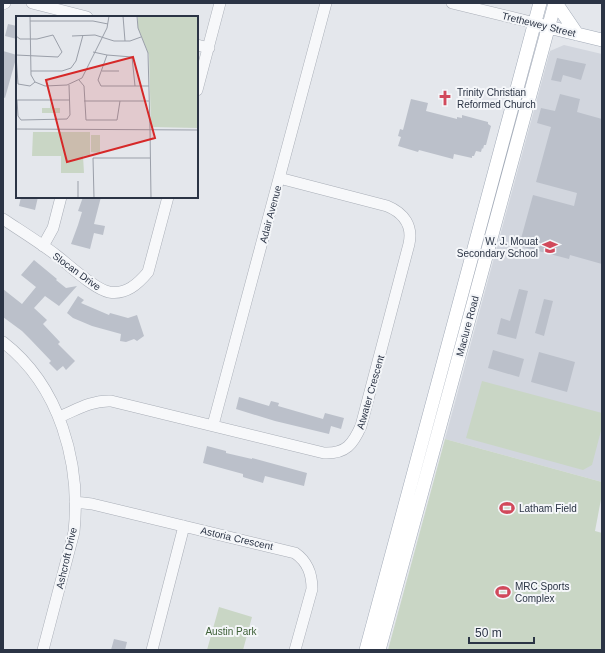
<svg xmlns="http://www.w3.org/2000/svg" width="605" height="653" font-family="Helvetica,sans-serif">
  <rect width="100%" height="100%" fill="#e4e7ec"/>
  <path fill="#d2d6de" d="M564,45L602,54V482L445,439L550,51Z"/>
  <path fill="#c9d6c5" d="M482,381L602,413V427L592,465L583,470L466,438Z
    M445,439L602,482V494L595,531L602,533V650H388Z
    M219,607L252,617L243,650H207Z"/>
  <path fill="#bbc0ca" d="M8,24L17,26V39L5,36Z
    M3,51L17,55L5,98L3,97Z
    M557,58L586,64L581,80L563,75L561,82L551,80Z
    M560,94L580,99L577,112L602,119V264L570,255L569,259L519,246L533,195L574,206L577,193L536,182L551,127L537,123L541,108L555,111Z
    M411,99L428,103L426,111L457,119V117L462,118V115L488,122V124L491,126L486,145H484L483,149L482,148L481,152L476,151L474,156H472V158L454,154L453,159L419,150L418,152L398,146L401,137L398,136L400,129L403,130Z
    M21,197H38L35,210L19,206Z
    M83,197H101L94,224L105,226L103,235L94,233L90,249L71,244L78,225L82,212L78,211Z
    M34,260L57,279L56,280L66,288L77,286L59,306L45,296L34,308L47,320L43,324L60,342L58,344L75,361L66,370L63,366L57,371L49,363L51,361L30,339L22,331L3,317V289L22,304L36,287L21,275Z
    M519,289L528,291L516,339L497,334L501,318L510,321Z
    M78,296L84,300L81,303L109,315L110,313L128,318L137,315L144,336L137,341L134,339L126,342L120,341L121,334L92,326L73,318L67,313Z
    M544,299L553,301L544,336L535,333Z
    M493,350L524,359L519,377L488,368Z
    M539,352L575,362L567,392L531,382Z
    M239,397L269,406L271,401L279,403L278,406L323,419L325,413L344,418L341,429L331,426L329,434L275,421L236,409Z
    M207,446L226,451V453L252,459V458L307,473L304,486L265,476L263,483L243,477V474L203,463Z
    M114,639L127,642L125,650H111Z"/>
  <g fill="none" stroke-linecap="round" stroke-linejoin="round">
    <g stroke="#a9aeb7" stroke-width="12">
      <path id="minor" d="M32,3L87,17
        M452,3L535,23
        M3,4L5,3
        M197,45L209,48
        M197,90L220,3
        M3,219C21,231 39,242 56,255C69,265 94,289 109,292C126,295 138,284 148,272L168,197
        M43,246L53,228L61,197
        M3,342C60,386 81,463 74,532L43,650
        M59,417C76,410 92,400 111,401L324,453C346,454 353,444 361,426L409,244C413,226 404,213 387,206L279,178
        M213,425L326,3
        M75,502L92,504L295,553C308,562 312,574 312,589L295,650
        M152,650L184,526"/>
    </g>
    <g stroke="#a3abb8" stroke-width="14">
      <path id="major" d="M556,3L577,34
        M540,25L602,40
        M366,650L540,3
        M379,650L555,3"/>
    </g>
    <use href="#minor" stroke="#f7f8fa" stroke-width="11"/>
    <use href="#major" stroke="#fff" stroke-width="13"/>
  </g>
  <defs>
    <g id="church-bare" transform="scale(1.2)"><path d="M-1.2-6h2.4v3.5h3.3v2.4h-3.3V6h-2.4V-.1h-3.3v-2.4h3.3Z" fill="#d1495b" stroke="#f4f6f9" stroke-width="2.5" paint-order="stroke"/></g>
    <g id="school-bare" transform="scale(1.2)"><path d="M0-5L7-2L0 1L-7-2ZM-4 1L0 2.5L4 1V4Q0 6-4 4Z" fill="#d1495b" stroke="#f4f6f9" stroke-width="2.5" paint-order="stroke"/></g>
    <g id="stadium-bare" transform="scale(1.2)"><path d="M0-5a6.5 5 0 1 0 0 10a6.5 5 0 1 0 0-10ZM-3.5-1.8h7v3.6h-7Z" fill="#d1495b" stroke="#f4f6f9" stroke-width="2.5" paint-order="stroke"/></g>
  </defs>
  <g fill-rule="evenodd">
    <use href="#church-bare" x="445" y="98"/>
    <use href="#school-bare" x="550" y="247"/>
    <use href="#stadium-bare" x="507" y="508"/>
    <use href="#stadium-bare" x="503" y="592"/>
  </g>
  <g text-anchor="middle" stroke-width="4" stroke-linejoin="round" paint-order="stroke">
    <g font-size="10" fill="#2b3445" stroke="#f4f6f9">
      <text transform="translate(539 24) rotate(14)" y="4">Trethewey Street</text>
      <text transform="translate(270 214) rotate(-75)" y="4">Adair Avenue</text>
      <text transform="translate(77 271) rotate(36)" y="4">Slocan Drive</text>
      <text transform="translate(467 326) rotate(-75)" y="4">Maclure Road</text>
      <text transform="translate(370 392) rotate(-74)" y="4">Atwater Crescent</text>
      <text transform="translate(237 538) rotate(13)" y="4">Astoria Crescent</text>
      <text transform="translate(66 558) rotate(-77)" y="4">Ashcroft Drive</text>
    </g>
    <g font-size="10" fill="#2b3445" stroke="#f4f6f9" text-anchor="start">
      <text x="457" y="96">Trinity Christian<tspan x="457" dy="12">Reformed Church</tspan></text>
      <text x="538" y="245" text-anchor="end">W. J. Mouat<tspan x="538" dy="12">Secondary School</tspan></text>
      <text x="519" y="512">Latham Field</text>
      <text x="515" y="590">MRC Sports<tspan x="515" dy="12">Complex</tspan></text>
    </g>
    <g font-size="10" fill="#3f6138" stroke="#f4f6f9">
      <text x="231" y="635">Austin Park</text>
    </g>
  </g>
  <g transform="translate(16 16)">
    <rect width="182" height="182" fill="#e4e7ec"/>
    <path d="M122,0H182V112L135,111L133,39L122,12ZM34,86L36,92H44V97H26V92H34ZM17,116H74V139L67,140L68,157H45V140H16ZM75,119H84V137L75,136Z" fill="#c9d6c5"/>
    <path fill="none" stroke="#9a9fa9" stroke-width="1" d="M14,0L15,59L19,66L29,70L51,69L66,62L91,12L93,0M107,0L109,25M121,0L122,12L132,37L134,113M14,5H77L92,8M0,20L4,23H21L37,19L46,36L42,41L0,39M56,20L79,19L98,25H114L125,21M77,36L91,39L116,41L119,70M0,39L2,68L14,70L19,66M91,39L82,64L85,70H133M15,55H46L55,52L60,45L67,19M86,55H103M63,64L68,70L70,104H101L104,85M0,84H53M1,84L2,100L5,104L51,103L54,99L53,69M68,85H133M0,113L182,114M134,113L135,182M62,165V182M78,182L77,142H134"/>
    <path fill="#d62828" fill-opacity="0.15" stroke="#d62828" stroke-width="2" d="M117,41L139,122L51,146L30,64Z"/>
    <rect width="182" height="182" fill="none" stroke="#2b3445" stroke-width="2"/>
  </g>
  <rect width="605" height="653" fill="none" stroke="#2b3445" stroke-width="8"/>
  <path d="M469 637v6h65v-6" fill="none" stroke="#2b3445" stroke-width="2"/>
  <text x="475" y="637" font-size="12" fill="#2b3445" stroke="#f4f6f9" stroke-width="3" paint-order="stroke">50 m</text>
</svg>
